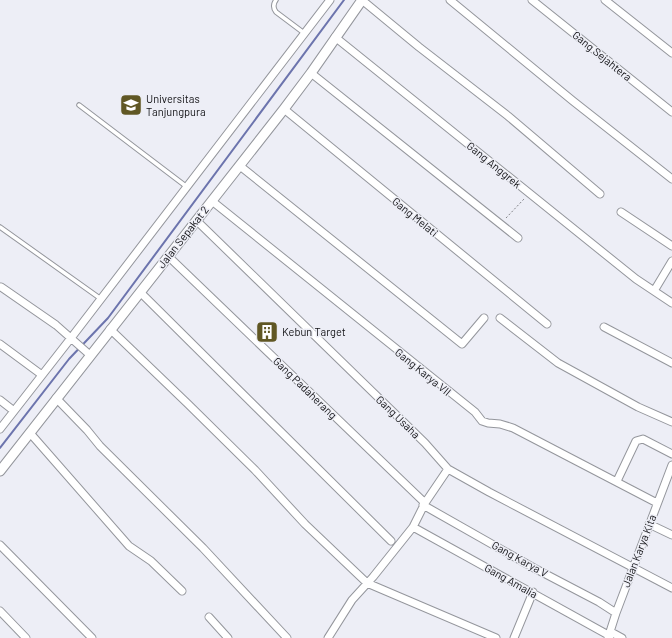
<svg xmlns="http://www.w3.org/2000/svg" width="672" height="638" font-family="Barlow,sans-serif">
  <rect width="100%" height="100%" fill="#edeef6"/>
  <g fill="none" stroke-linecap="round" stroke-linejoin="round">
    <path stroke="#6c74ad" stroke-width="2" d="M0,448L69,359L108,318L344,0"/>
    <g stroke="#94969c" stroke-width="5.5">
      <path id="service" d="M276,0C273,4 273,8 276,12L304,33
        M79,105L187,187
        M0,227L101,299"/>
    </g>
    <g stroke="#94969c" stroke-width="9">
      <path id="minor" d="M362,0L419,47L508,116L600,194
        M450,0L573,101L672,179
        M532,0L672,112
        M605,0L672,53
        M335,37L636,279L672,303
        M311,73L518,238
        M284,109L547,324
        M240,166L462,344L484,318
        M212,201L475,412L482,421L488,423L500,424L513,428L657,503
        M621,212L672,246
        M196,220L425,443L448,469L489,492L672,588
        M168,256L425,503
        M1,287L56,325L90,355
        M654,291L672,261
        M140,292L391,541
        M500,318L558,363L638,407L672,422
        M604,327L672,363
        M110,329L188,404L255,470L305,524L367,583L496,638
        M0,344L42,375
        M56,398L87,430L100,446L203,548L287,638
        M0,400L14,411
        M0,429L71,338L330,0
        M30,433L129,546L151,561L182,591
        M617,481L636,441L643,439L672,454
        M423,505L534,568L599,602L616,613
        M649,524L672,535
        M413,527L610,636
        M0,545L92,638
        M0,611L26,638
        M209,617L228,638
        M611,632L622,638
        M328,638L352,600L373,577L413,527L425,503L448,469
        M514,638L533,592
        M608,638L616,613L672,465"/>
    </g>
    <g stroke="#94969c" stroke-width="11">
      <path id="tertiary" d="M0,471L284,109L311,73L362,0"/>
    </g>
    <path stroke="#818287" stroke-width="1" stroke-dasharray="2 2" stroke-linecap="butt" d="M506,218L524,199"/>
    <use href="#service" stroke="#fff" stroke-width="3.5"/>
    <use href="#minor" stroke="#fff" stroke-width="7"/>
    <use href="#tertiary" stroke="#fff" stroke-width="9"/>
  </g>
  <defs>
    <g id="university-square" transform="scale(1.15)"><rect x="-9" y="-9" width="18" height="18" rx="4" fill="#605724" stroke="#edeef6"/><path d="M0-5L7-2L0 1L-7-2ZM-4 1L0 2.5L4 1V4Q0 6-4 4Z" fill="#fff"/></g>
    <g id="building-square" transform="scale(1.15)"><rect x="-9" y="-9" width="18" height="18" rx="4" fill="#605724" stroke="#edeef6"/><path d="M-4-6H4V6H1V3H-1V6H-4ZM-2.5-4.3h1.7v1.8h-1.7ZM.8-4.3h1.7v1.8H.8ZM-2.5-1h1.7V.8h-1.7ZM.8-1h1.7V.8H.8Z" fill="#fff"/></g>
  </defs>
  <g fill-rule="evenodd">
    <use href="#university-square" x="131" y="105"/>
    <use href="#building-square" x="267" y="332"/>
  </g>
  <g text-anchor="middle" stroke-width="3" stroke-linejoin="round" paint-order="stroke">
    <g font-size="11" fill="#111114" stroke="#edeef6">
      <text transform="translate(602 56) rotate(39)" y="4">Gang Sejahtera</text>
      <text transform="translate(494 165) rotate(39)" y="4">Gang Anggrek</text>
      <text transform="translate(415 217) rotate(39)" y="4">Gang Melati</text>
      <text transform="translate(183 237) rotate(-52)" y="4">Jalan Sepakat 2</text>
      <text transform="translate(423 372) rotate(39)" y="4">Gang Karya VII</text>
      <text transform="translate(305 388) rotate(44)" y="4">Gang Padaherang</text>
      <text transform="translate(398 417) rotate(44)" y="4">Gang Usaha</text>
      <text transform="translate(639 551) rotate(-69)" y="4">Jalan Karya Kita</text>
      <text transform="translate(520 559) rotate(29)" y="4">Gang Karya V</text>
      <text transform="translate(511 581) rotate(29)" y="4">Gang Amalia</text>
    </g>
    <g font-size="11" fill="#111114" stroke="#edeef6" text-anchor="start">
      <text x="146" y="103">Universitas<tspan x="146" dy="13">Tanjungpura</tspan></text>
      <text x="282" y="336">Kebun Target</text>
    </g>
  </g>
</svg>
